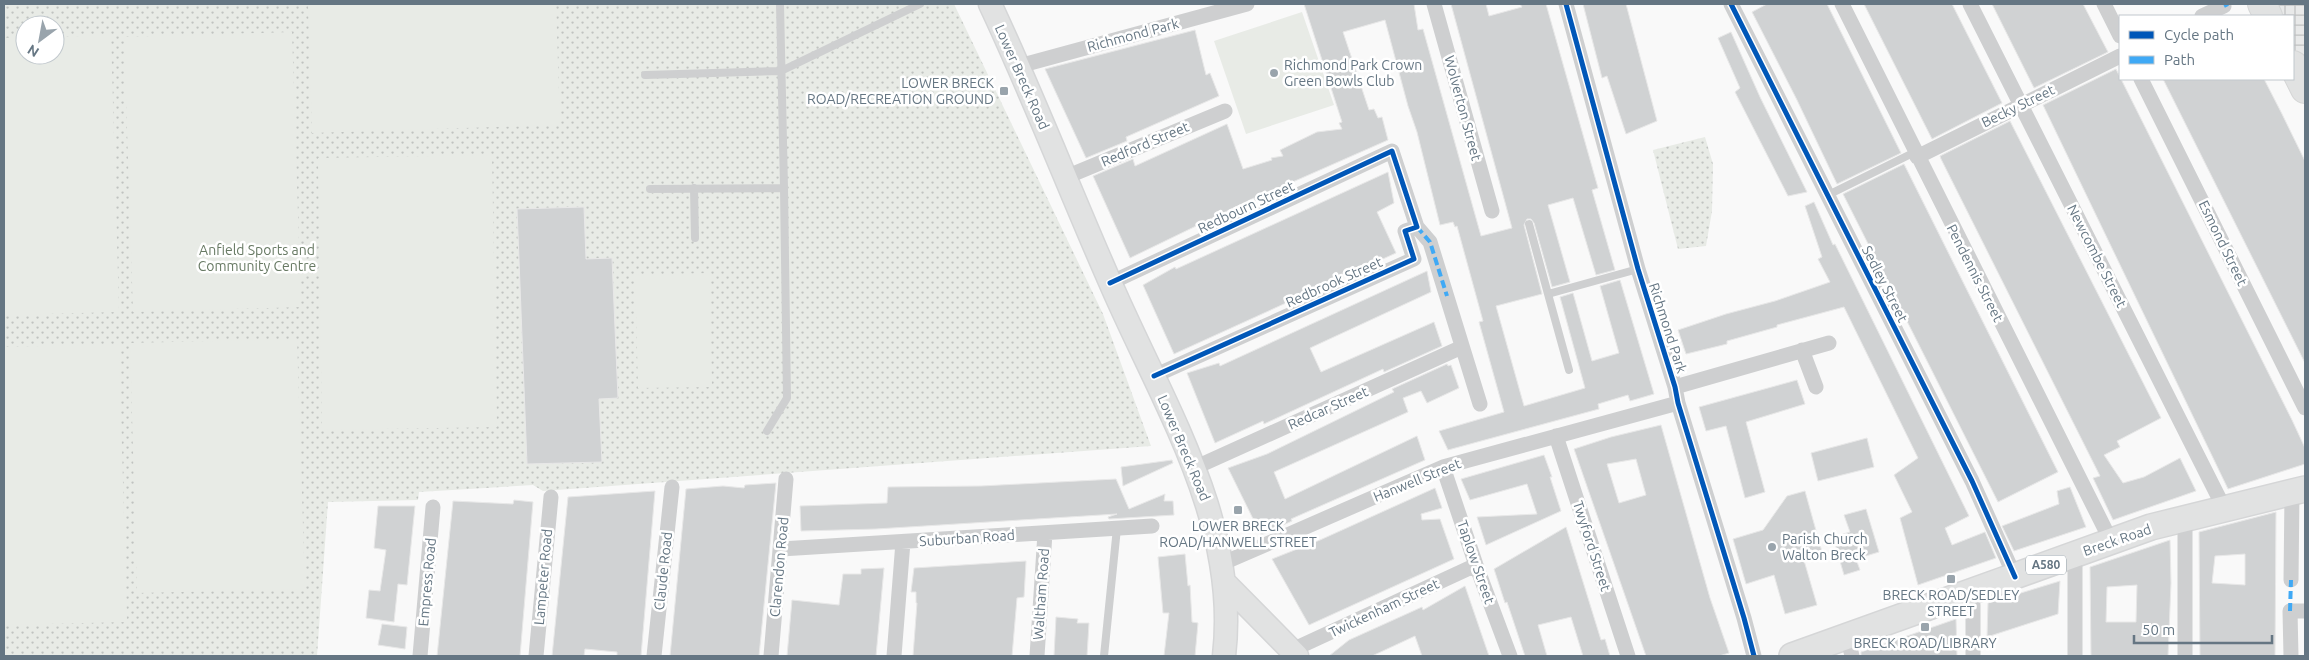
<svg xmlns="http://www.w3.org/2000/svg" width="2309" height="660" font-family="Ubuntu,sans-serif">
  <defs>
    <pattern id="industrial-grid" width="8" height="8" patternUnits="userSpaceOnUse" patternTransform="scale(1.25)"><rect width="8" height="8" fill="#e8e9e9"/><path d="M0 4h8M4 0v8" fill="none" stroke="#c0c1c2"/></pattern>
    <pattern id="park-dots" width="8" height="8" patternUnits="userSpaceOnUse" patternTransform="scale(1.25)"><rect width="8" height="8" fill="#e8ebe6"/><path d="M2 2h.1M6 6h.1" fill="none" stroke="#c0c3c0" stroke-width="1.8" stroke-linecap="round"/></pattern>
  </defs>
  <rect width="100%" height="100%" fill="#f9f9f9"/>
  <path fill="url(#industrial-grid)" d="M2262,4H2305V89L2293,65V16H2268Z"/>
  <path fill="url(#park-dots)" fill-rule="evenodd" d="M4,4H954L1103,314L1151,446L543,491L533,485L419,492L418,500L328,502L317,656H4ZM25,25H55V55H25Z
    M1705,137L1713,164L1712,211L1706,246L1678,249L1653,150Z"/>
  <path fill="#e8ebe6" d="M308,4H556L560,125L312,133Z
    M1302,12L1334,105L1246,134L1214,41Z
    M292,32L301,307L133,312L124,37Z
    M111,35L119,312L4,315V38L25,37V55H55V37Z
    M492,155L497,427L322,430L318,158Z
    M709,273L712,387L638,388L635,275Z
    M297,339L305,589L137,593L130,343Z
    M119,344L127,622L4,625V347Z"/>
  <path fill="#d0d2d3" stroke="#e8e8e8" fill-rule="evenodd" d="M1304,4H1414L1418,30L1423,29L1481,236L1512,228L1451,4H1486L1489,16L1522,7L1520,4H1546L1598,188L1592,190L1615,270L1596,275L1573,198L1548,205L1570,282L1552,287L1534,223L1531,219H1527L1524,225L1542,294L1496,306L1524,406L1585,388L1560,297L1573,293L1592,361L1619,353L1600,286L1620,280L1654,394L1630,401L1628,395L1598,404L1599,409L1448,450L1439,431L1504,412L1479,322L1483,321L1457,226L1455,227L1453,222L1440,225L1417,132L1408,106L1385,20L1343,32L1369,110L1374,109L1378,118L1382,117L1388,140L1279,188L1280,191L1255,201L1254,198L1130,258L1093,176L1133,159L1135,166L1227,124L1243,169L1272,160L1271,158L1283,156L1280,150L1317,132L1342,129L1339,123L1342,122Z
    M1583,4H1626L1657,121L1626,134L1607,76L1602,78Z
    M1767,4H1827L1901,153L1837,184L1797,100L1752,12Z
    M1864,4H1952L2002,103L1932,139Z
    M1992,4H2083L2108,52L2034,88Z
    M1195,30L1206,75L1210,73L1219,96L1126,137L1127,141L1086,158L1045,69Z
    M1731,32L1760,97L1807,192L1788,196L1735,92L1740,88L1718,38Z
    M2116,69L2292,420L2305,448V464L2228,489L2043,105Z
    M2163,79H2264L2282,114L2305,161V363Z
    M2010,121L2161,418L2117,441L2120,447L2104,455L2123,483L2144,477L2180,458L2196,491L2113,520L2093,478L2100,476L1941,159L1940,156Z
    M1904,164L2058,472L1998,502L1843,194Z
    M1388,172L1394,203L1377,212L1396,253L1174,354L1143,285L1175,267L1176,269Z
    M1814,202L1833,245L1835,244L1969,516L1945,528L1952,545L1985,532L1996,558L1918,585L1900,518L1912,512L1894,475L1918,458L1844,307L1777,325V327L1727,341V344L1686,354L1678,330L1726,314L1775,301L1830,282L1818,259L1822,257L1805,206Z
    M584,207L586,259L612,258L618,398L599,399L602,462L527,464L517,209Z
    M1427,271L1431,292L1310,348L1321,372L1434,322L1442,346L1384,372L1383,369L1264,424L1263,421L1215,443L1187,373L1219,363L1220,366Z
    M1447,364L1448,366L1451,365L1459,388L1427,403L1421,391L1403,398L1408,412L1274,472L1285,499L1417,436L1425,460L1291,519L1292,521L1261,535L1228,468L1267,454L1394,392L1392,389Z
    M1797,380L1805,404L1746,422L1765,492L1745,498L1726,426L1706,431L1699,407Z
    M1661,425L1710,598L1729,653L1719,656H1646L1574,449L1611,437ZM1636,459L1646,495L1619,503L1607,464Z
    M1867,438L1874,467L1818,481L1811,453Z
    M1544,455L1552,477H1550L1561,511L1486,545L1477,517L1537,514L1527,484L1470,500L1461,479Z
    M1172,460L1173,463L1123,486L1121,467Z
    M1116,479L1129,509L1165,494L1164,501H1173L1174,515L1109,519L1108,517L1117,514L876,529L801,531L800,506L887,503L888,487L981,486Z
    M776,483L759,656H670L686,489L723,486L744,488L745,485Z
    M2070,487L2086,527L2014,551L2002,526L2059,504L2057,491Z
    M1435,488L1442,508L1421,514L1422,520L1440,519L1454,559L1309,625L1272,559L1320,540Z
    M655,491L641,656H617V652L585,649L584,656H552L568,497Z
    M1805,491L1822,552L1803,557L1817,605L1785,614L1774,575L1746,584L1733,539L1763,530L1787,496Z
    M514,500L533,502L520,656H437L453,501L513,504Z
    M378,506H415L407,585L398,584L394,622L366,618L369,590L380,591L386,550L374,548Z
    M1866,509L1879,552L1856,559L1860,570L1844,575L1833,537L1850,532L1844,515Z
    M2276,512L2275,656H2200L2199,532ZM2245,554V585L2212,583L2215,556Z
    M1566,527L1601,640L1605,639L1610,656H1583L1571,617L1538,625L1547,656H1525L1507,602L1505,603L1494,569Z
    M2170,540L2171,583L2168,656H2091L2090,567ZM2137,585L2136,622H2106L2107,587Z
    M1185,554L1188,586L1190,585L1192,622L1198,623L1195,656H1164L1169,613H1163L1158,557Z
    M1026,561L1024,597L1017,598L1012,656H913L917,603H916V592H911L914,568Z
    M884,568L876,656H787L792,600L839,605L843,574H861V569Z
    M2060,581L2058,614L1987,637L1988,603Z
    M1465,586L1489,656H1422L1415,636L1372,656H1329L1349,640L1422,607L1423,610Z
    M1056,617L1078,619L1077,623H1089L1087,656H1054Z
    M1956,619L1957,656H1861V652Z
    M382,624L407,627L405,649L378,645Z"/>
  <g fill="none" stroke-linecap="round" stroke-linejoin="round">
    <g stroke="#d5d6d7" stroke-width="25">
      <path id="secondary" d="M990,4C1033,95 1069,189 1110,282C1161,401 1240,521 1224,656
        M1224,582L1297,656"/>
    </g>
    <g stroke="#d5d6d7" stroke-width="28">
      <path id="primary" d="M1792,656L2151,527L2305,489"/>
    </g>
    <g stroke="#d5d6d6" stroke-width="30">
      <path id="highway" d="M2262,4L2268,16
        M2293,65L2305,89"/>
    </g>
    <path stroke="#cecfd0" stroke-width="8" d="M645,75L781,71L920,4
      M694,188L695,238
      M650,189L784,188L780,4
      M1828,195L1915,152
      M1529,224L1548,294
      M1569,370L1548,294L1638,269
      M767,431L787,398L784,188
      M1104,656L1117,528"/>
    <path stroke="#cecfd0" stroke-width="15" d="M1434,4L1492,211
      M1566,4L1638,269L1675,387L1678,403L1744,618L1754,656
      M1731,4L1972,481L2015,577
      M1842,4L2111,541
      M1970,4L2224,508
      M2104,4L2120,36
      M2202,16L2224,6
      M1019,66L1247,4
      M2141,79L2305,408
      M1917,157L2120,56
      M1066,177L1225,111
      M1417,227L1430,242L1480,404
      M1110,283L1392,151L1417,227L1405,231L1414,259L1154,376
      M1802,350L1816,387
      M1675,387L1829,343
      M1556,436L1628,656
      M1443,467L1476,565L1510,656
      M1194,468L1462,347
      M2183,518L2185,531V656
      M781,549L1152,526
      M2072,556L2075,567V656
      M1221,564L1443,467L1678,403
      M2291,580L2292,493
      M1969,593L1973,605V656
      M1847,635L1852,656
      M1292,650L1476,565
      M420,656L433,507
      M536,656L551,497
      M654,656L672,487
      M771,656L786,479
      M894,656L903,542
      M1037,656L1045,533
      M2291,656L2290,611H2305"/>
    <use href="#secondary" stroke="#e1e2e2" stroke-width="22"/>
    <use href="#primary" stroke="#e1e2e2" stroke-width="25"/>
    <use href="#highway" stroke="#e1e2e2" stroke-width="28"/>
    <path stroke="#3fa9f5" stroke-width="4" stroke-dasharray="8 4" stroke-linecap="butt" d="M2224,6L2228,4
      M1417,227L1430,242L1447,296
      M2290,611L2291,580"/>
    <g stroke="#fff" stroke-width="8">
      <path id="cycleway" d="M1566,4L1638,269L1675,387L1678,403L1744,618L1754,656
        M1731,4L1972,481L2015,577
        M1110,283L1392,151L1417,227L1405,231L1414,259L1154,376"/>
    </g>
    <use href="#cycleway" stroke="#0057b8" stroke-width="5"/>
  </g>
  <g fill="#99a4ac" stroke="#fff" stroke-width="2">
    <circle cx="1274" cy="73" r="5"/>
    <rect x="999" y="86" width="10" height="10" rx="2.5"/>
    <rect x="1233" y="505" width="10" height="10" rx="2.5"/>
    <circle cx="1772" cy="547" r="5"/>
    <rect x="1946" y="574" width="10" height="10" rx="2.5"/>
    <rect x="1920" y="622" width="10" height="10" rx="2.5"/>
  </g>
  <g text-anchor="middle" stroke-width="5" stroke-linejoin="round" paint-order="stroke">
    <rect fill="#fff" stroke="#939fa8" stroke-width="1" x="2026" y="555.5" width="40" height="19" rx="4"/>
    <g font-size="12" font-weight="bold" fill="#657683">
      <text x="2046" y="569">A580</text>
    </g>
    <g font-size="14" fill="#657683" stroke="#fff">
      <text transform="translate(1133 35) rotate(-15)" y="5">Richmond Park</text>
      <text transform="translate(1022 77) rotate(66)" y="5">Lower Breck Road</text>
      <text transform="translate(2018 106) rotate(-26)" y="5">Becky Street</text>
      <text transform="translate(1463 108) rotate(75)" y="5">Wolverton Street</text>
      <text transform="translate(1145 144) rotate(-23)" y="5">Redford Street</text>
      <text transform="translate(1246 207) rotate(-25)" y="5">Redbourn Street</text>
      <text transform="translate(2223 243) rotate(64)" y="5">Esmond Street</text>
      <text transform="translate(2097 256) rotate(63)" y="5">Newcombe Street</text>
      <text transform="translate(1975 273) rotate(63)" y="5">Pendennis Street</text>
      <text transform="translate(1334 282) rotate(-24)" y="5">Redbrook Street</text>
      <text transform="translate(1885 284) rotate(63)" y="5">Sedley Street</text>
      <text transform="translate(1668 328) rotate(72)" y="5">Richmond Park</text>
      <text transform="translate(1328 408) rotate(-24)" y="5">Redcar Street</text>
      <text transform="translate(1184 448) rotate(67)" y="5">Lower Breck Road</text>
      <text transform="translate(1417 480) rotate(-22)" y="5">Hanwell Street</text>
      <text transform="translate(967 538) rotate(-4)" y="5">Suburban Road</text>
      <text transform="translate(2117 540) rotate(-19)" y="5">Breck Road</text>
      <text transform="translate(1592 546) rotate(72)" y="5">Twyford Street</text>
      <text transform="translate(1476 562) rotate(71)" y="5">Taplow Street</text>
      <text transform="translate(779 567) rotate(-85)" y="5">Clarendon Road</text>
      <text transform="translate(663 571) rotate(-84)" y="5">Claude Road</text>
      <text transform="translate(543 577) rotate(-85)" y="5">Lampeter Road</text>
      <text transform="translate(427 582) rotate(-85)" y="5">Empress Road</text>
      <text transform="translate(1041 594) rotate(-86)" y="5">Waltham Road</text>
      <text transform="translate(1384 608) rotate(-25)" y="5">Twickenham Street</text>
    </g>
    <g font-size="14" fill="#657683" stroke="#fff">
      <text x="1284" y="70" text-anchor="start">Richmond Park Crown<tspan x="1284" dy="16">Green Bowls Club</tspan></text>
      <text x="994" y="88" text-anchor="end">LOWER BRECK<tspan x="994" dy="16">ROAD/RECREATION GROUND</tspan></text>
      <text x="1238" y="531">LOWER BRECK<tspan x="1238" dy="16">ROAD/HANWELL STREET</tspan></text>
      <text x="1782" y="544" text-anchor="start">Parish Church<tspan x="1782" dy="16">Walton Breck</tspan></text>
      <text x="1951" y="600">BRECK ROAD/SEDLEY<tspan x="1951" dy="16">STREET</tspan></text>
      <text x="1925" y="648">BRECK ROAD/LIBRARY</text>
    </g>
    <g font-size="14" fill="#687a64" stroke="#fff">
      <text x="257" y="255">Anfield Sports and<tspan x="257" dy="16">Community Centre</tspan></text>
    </g>
  </g>
  <rect width="2309" height="660" fill="none" stroke="#657683" stroke-width="10"/>
  <rect x="2119" y="15" width="175" height="65" fill="#ffffff" stroke="#c1c8cd"/>
  <rect x="2129" y="31" width="25" height="8" fill="#0057b8" stroke="#c1c8cd"/>
  <text x="2164" y="40" font-size="15" fill="#657683">Cycle path</text>
  <rect x="2129" y="56" width="25" height="8" fill="#3fa9f5" stroke="#c1c8cd"/>
  <text x="2164" y="65" font-size="15" fill="#657683">Path</text>
  <g transform="translate(40 40) rotate(212)"><circle r="24" fill="#ffffff" stroke="#c1c8cd"/>
  <path d="M0-4L9 19L0 12L-9 19Z" fill="#99a4ac"/>
  <text y="-8" font-size="14" font-weight="bold" text-anchor="middle" fill="#657683">N</text>
  </g>
  <path d="M2134 635v8h138v-8" fill="none" stroke="#657683" stroke-width="2.5"/>
  <text x="2142" y="635" font-size="15" fill="#657683" stroke="#ffffff" stroke-width="4" paint-order="stroke">50 m</text>
</svg>
